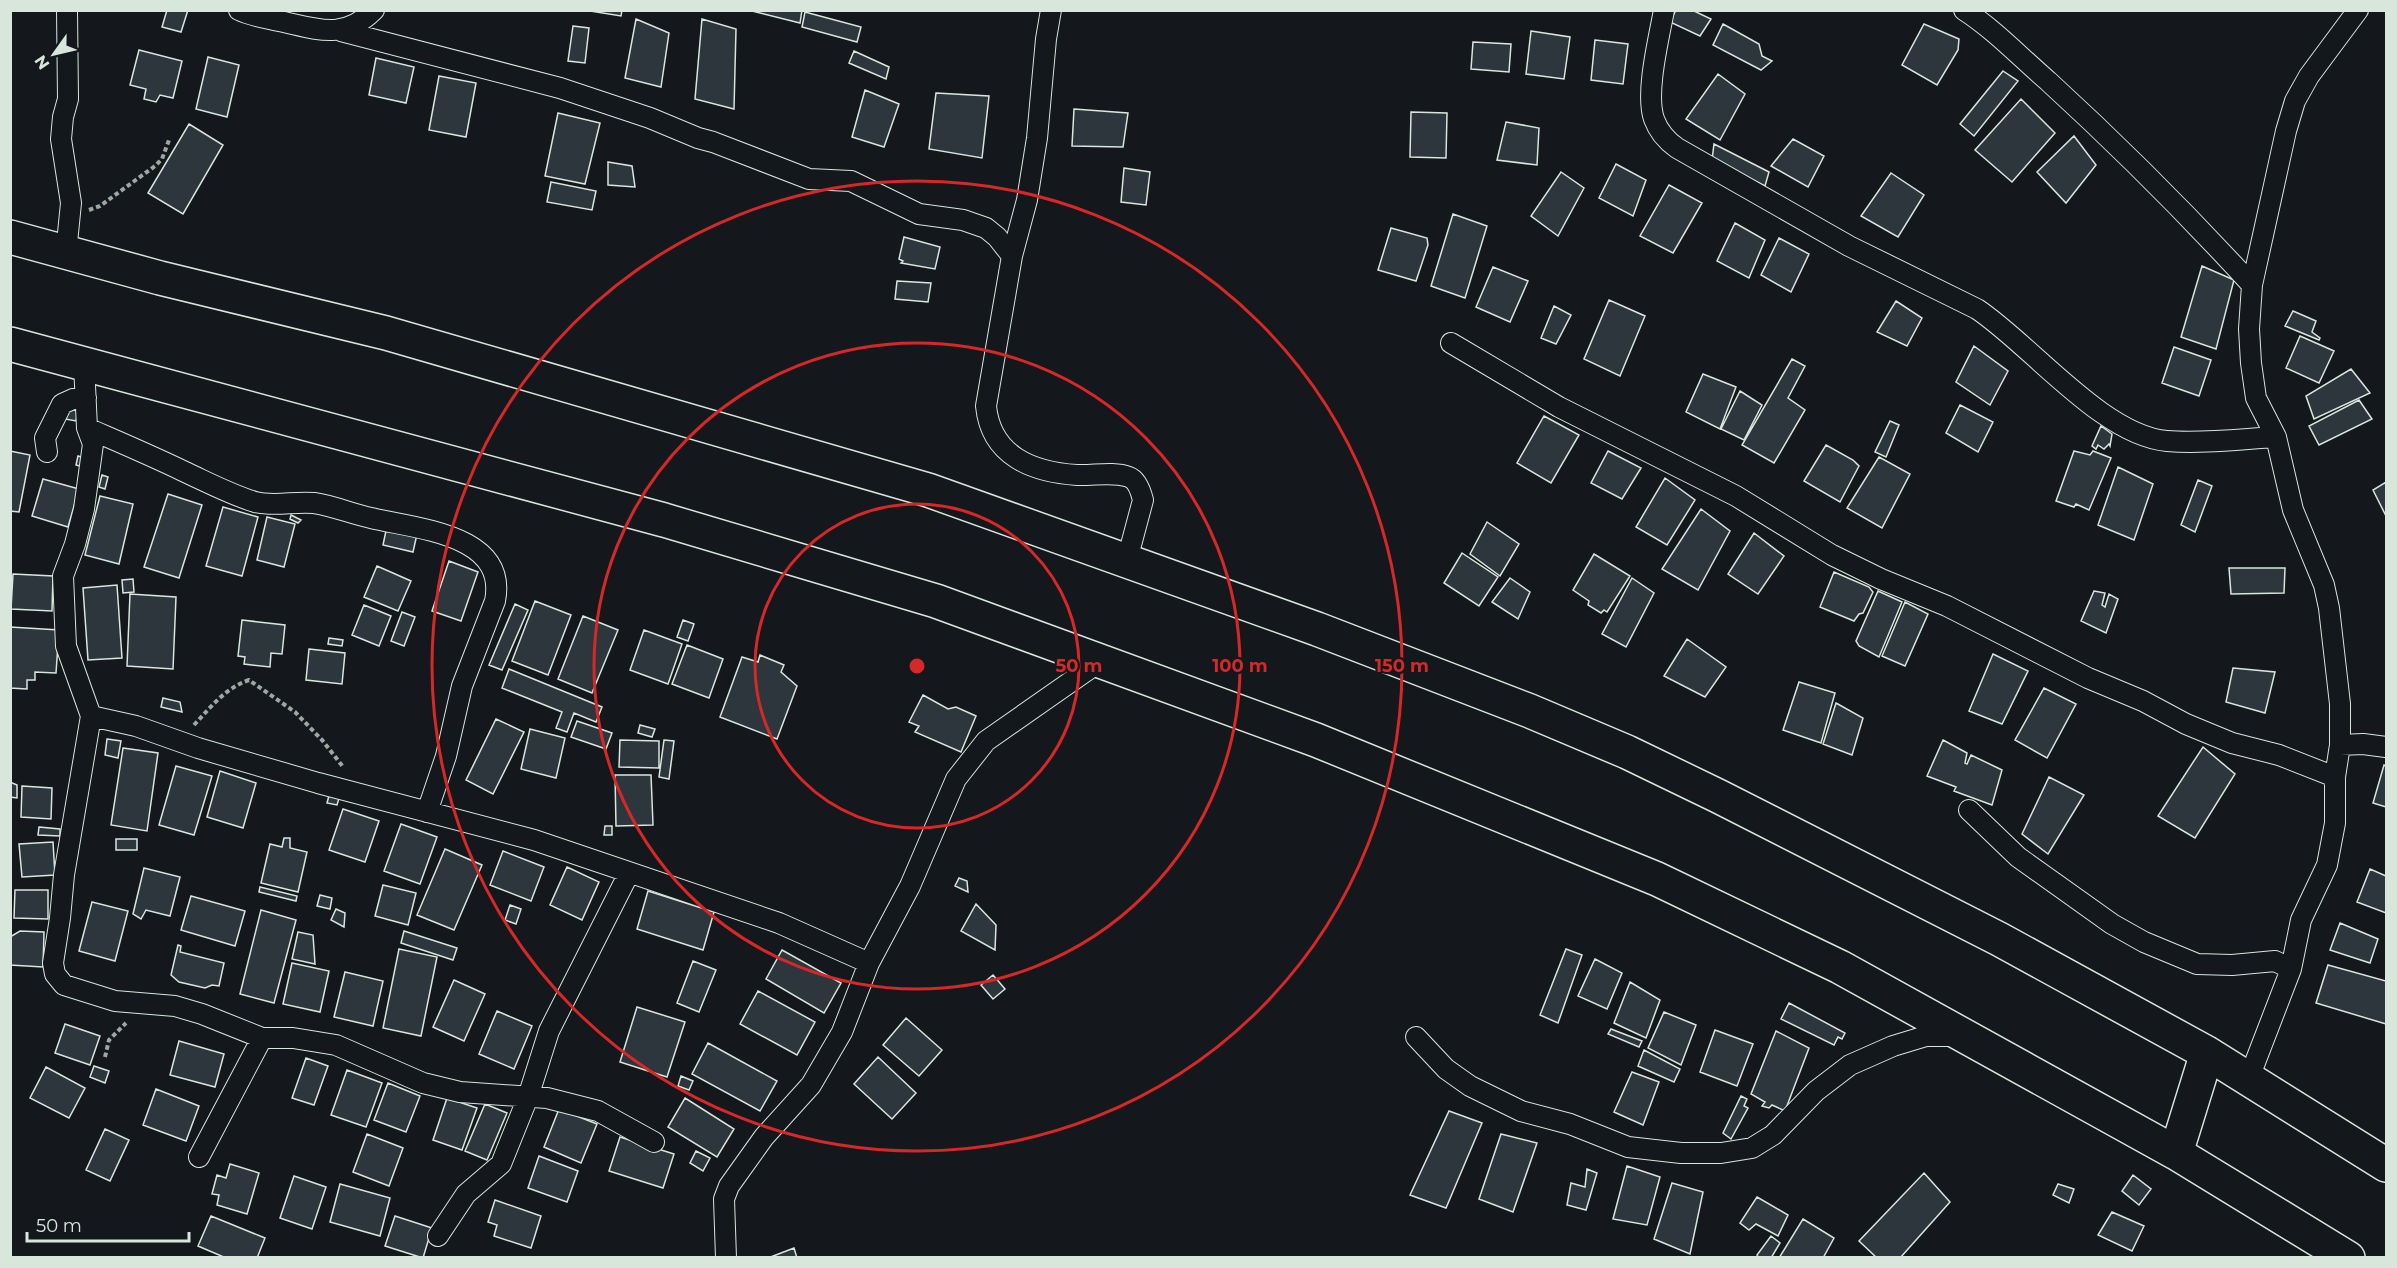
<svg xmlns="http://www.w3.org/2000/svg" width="2397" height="1268" font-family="Montserrat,sans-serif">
  <rect width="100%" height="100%" fill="#14181c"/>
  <path fill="#2c363c" stroke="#d8e6dc" stroke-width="1.5" d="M167,10H188L181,32L162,27Z
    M584,10H622L621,16Z
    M748,10H802L800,23Z
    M1676,10H1692L1711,19L1700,36L1670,22Z
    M805,12L861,27L857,42L802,27Z
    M636,19L669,33L661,87L625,78Z
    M702,19L736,29L734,109L695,99Z
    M1723,24L1759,44L1762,56L1772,61L1761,70L1713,45Z
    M1924,24L1959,39L1958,50L1937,85L1902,65Z
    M573,26L589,28L585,63L568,61Z
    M1531,31L1570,37L1564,79L1526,74Z
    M1595,40L1628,44L1623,84L1591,80Z
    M1473,42L1511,44L1509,72L1471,69Z
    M139,50L182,61L173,98L160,95L156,102L144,99L146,89L130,85Z
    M854,51L889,67L886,79L849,63Z
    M208,57L239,65L227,117L196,109Z
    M376,58L414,67L406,103L369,95Z
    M2003,71L2018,81L1974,136L1960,124Z
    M1718,74L1745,94L1720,140L1686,119Z
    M439,76L476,83L466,137L429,130Z
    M865,90L899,104L884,147L852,137Z
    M936,93L989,96L982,158L929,149Z
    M2021,99L2055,133L2012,182L1975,150Z
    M1074,109L1128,113L1123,147L1072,146Z
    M1411,112L1447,113L1446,158L1410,157Z
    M558,113L600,123L585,184L545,176Z
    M1506,122L1539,128L1537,165L1497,160Z
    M189,124L223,145L183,214L148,193Z
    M2074,136L2096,165L2066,203L2037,172Z
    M1793,139L1824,156L1808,187L1771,166Z
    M1714,144L1769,172L1765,186L1712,160Z
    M608,162L632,166L635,187L608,185Z
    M1616,164L1646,180L1633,216L1599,198Z
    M1124,168L1150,172L1146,205L1121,202Z
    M1561,172L1584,188L1558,236L1531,216Z
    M1891,173L1924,195L1898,237L1861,216Z
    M551,182L596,191L592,210L547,202Z
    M1669,185L1702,203L1673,253L1640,236Z
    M1453,214L1487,226L1465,298L1431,286Z
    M1735,223L1765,240L1749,278L1717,261Z
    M1391,228L1427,238L1428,245L1416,281L1378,270Z
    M904,237L940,247L935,269L901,263L903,261L899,259Z
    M1779,238L1809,254L1791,292L1761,275Z
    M2202,266L2234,280L2216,349L2181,337Z
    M1493,267L1528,281L1510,322L1476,307Z
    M897,281L931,283L928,302L895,299Z
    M1609,300L1645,316L1620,376L1584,359Z
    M1896,301L1922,318L1907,346L1877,332Z
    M1554,306L1571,315L1556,344L1541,338Z
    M2293,311L2316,321L2312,332L2320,338L2319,340L2285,326Z
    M2300,336L2334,351L2319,383L2286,368Z
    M1974,346L2008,371L1990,405L1956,382Z
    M2174,347L2211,360L2199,396L2162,383Z
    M1792,359L1805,366L1788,398L1805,410L1774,463L1742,445Z
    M2351,369L2370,393L2314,419L2306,396Z
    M1703,374L1736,387L1720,429L1686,412Z
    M1740,391L1762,405L1744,440L1721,429Z
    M2359,400L2372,419L2319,445L2309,426Z
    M68,405L79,407L76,421L65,419Z
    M1960,405L1993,422L1978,452L1946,433Z
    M1544,416L1579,435L1551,483L1517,463Z
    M1890,421L1899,425L1886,457L1875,452Z
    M2101,426L2112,434L2110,446L2109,444L2104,449L2098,445L2096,449L2092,446Z
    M1826,445L1853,460L1859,466L1840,502L1804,481Z
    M10,451L30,455L19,512L10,511Z
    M1608,451L1641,468L1622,499L1591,483Z
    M2074,451L2090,455L2093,451L2111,458L2089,510L2076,504L2074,507L2056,501Z
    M78,456L85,458L83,467L76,465Z
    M1879,457L1910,474L1882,528L1847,508Z
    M2118,467L2153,484L2134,540L2098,525Z
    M102,475L108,477L105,489L99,487Z
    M1665,478L1695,500L1667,545L1636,527Z
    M43,479L79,489L68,527L32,516Z
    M2198,480L2212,486L2195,532L2181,525Z
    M2386,482V516L2373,490Z
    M168,494L202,505L179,578L144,567Z
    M100,496L133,504L119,564L85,555Z
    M223,507L258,517L242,576L206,566Z
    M1701,509L1730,531L1698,590L1662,569Z
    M291,515L301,520L298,523L290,519Z
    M267,517L295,524L284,567L257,560Z
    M1487,522L1519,544L1500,576L1470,554Z
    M387,526L417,534L413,552L383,545Z
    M1754,533L1784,556L1758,594L1728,574Z
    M1462,553L1498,577L1479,606L1444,583Z
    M1594,554L1630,576L1607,612L1604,610L1601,613L1588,605L1589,601L1573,590Z
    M449,561L478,572L461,621L432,611Z
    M377,566L411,581L398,611L364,597Z
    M2229,568H2285L2284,593L2231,594Z
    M1834,572L1869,587L1873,592L1863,613L1859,614L1854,621L1820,607Z
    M13,574L53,576L52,611L11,609Z
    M1510,578L1530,592L1518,619L1492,602Z
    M1632,578L1654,593L1626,647L1602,634Z
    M133,579L134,592L123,593L122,580Z
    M117,585L122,658L88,660L83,588Z
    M1878,591L1902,602L1879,657L1859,646L1856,641Z
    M2094,591L2105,593L2102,605L2105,607L2109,594L2118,599L2106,633L2081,621Z
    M130,594L176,597L173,669L127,666Z
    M535,601L571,615L548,675L512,661Z
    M1905,602L1928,614L1905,666L1882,656Z
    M515,604L528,610L502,670L489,665Z
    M364,605L391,616L379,646L352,635Z
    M402,612L415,617L404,646L391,641Z
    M583,616L618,630L592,693L558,679Z
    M242,620L285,625L282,654L271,653L270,667L244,664L245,657L238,656Z
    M683,620L694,624L688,641L677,637Z
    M10,627L59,630L56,673L35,672V680H27V689L10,688Z
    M644,630L682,644L668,684L630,670Z
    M329,638L343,640L342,646L328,644Z
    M1687,639L1726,667L1705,697L1664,676Z
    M687,645L723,659L709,698L672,684Z
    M309,649L345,653L342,684L306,680Z
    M1993,654L2028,671L2002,724L1969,711Z
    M760,655L784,665L781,672L797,686L777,739L720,717L742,657L758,662Z
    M2233,668L2275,672L2265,713L2226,702Z
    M509,669L602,707L596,722L574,713L567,732L556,728L562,712L502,688Z
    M1799,682L1835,693L1821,743L1783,730Z
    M2044,688L2076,704L2047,758L2015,740Z
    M923,695L948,709L956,707L976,716L961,752L915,732L919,726L909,722Z
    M163,698L180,702L182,712L161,707Z
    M1836,703L1863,718L1852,755L1823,744Z
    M496,719L524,732L493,794L466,780Z
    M577,721L612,733L606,749L571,737Z
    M640,725L655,729L652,737L638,733Z
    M530,729L565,738L556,778L521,769Z
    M107,739L121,741L118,758L105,755Z
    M620,740L659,741V768L619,767Z
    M664,740L674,741L669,779L659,777Z
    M1943,740L1967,753L1965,763L1967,764L1971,755L2002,770L1992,805L1954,791L1956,787L1927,776Z
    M2203,747L2235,774L2195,838L2158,816Z
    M123,748L158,753L147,831L111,825Z
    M2384,765L2386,766V807L2373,803Z
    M176,766L212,776L194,835L159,825Z
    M220,771L256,783L243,828L207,817Z
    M615,775H651L653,825L616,826Z
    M2049,777L2084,795L2048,854L2022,834Z
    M10,782L17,785V798L10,797Z
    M22,786L52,788L51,819L21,817Z
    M330,792L340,795L337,805L327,803Z
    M343,809L379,821L365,862L329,850Z
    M401,824L437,837L420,884L384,871Z
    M605,826H612V835H604Z
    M39,827L60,829V836L38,835Z
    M284,838H290V848L307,852L298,892L261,883L270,844L282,847Z
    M116,839H137V850H116Z
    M53,842L55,875L22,877L19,844Z
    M445,849L482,865L454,930L417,915Z
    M503,851L544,867L531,901L490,885Z
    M567,867L599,882L582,920L550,905Z
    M144,868L180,877L170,916L146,910L141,919L133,914Z
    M2370,869L2386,876V913L2357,902Z
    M959,878L967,881L968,892L955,886Z
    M383,885L416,893L408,925L375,916Z
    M260,887L297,896L296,901L259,892Z
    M15,890H48V919L14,918Z
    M648,891L714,912L703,950L637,929Z
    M320,895L332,898L330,909L317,906Z
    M191,896L245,911L235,946L181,930Z
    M92,902L128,911L115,961L79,951Z
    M976,904L996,925L995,950L961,931Z
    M510,905L521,909L516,924L505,920Z
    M336,909L345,913L344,927L331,920Z
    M261,910L296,920L274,1003L240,994Z
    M2340,923L2378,939L2370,963L2330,950Z
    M20,931L44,932L43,967L10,965V937Z
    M404,931L457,948L453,960L401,943Z
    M298,932L313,935L315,964L292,959Z
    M178,945L181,946L180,952L224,963L219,986L212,985L205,988L179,982L171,975Z
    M399,949L437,957L421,1036L383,1028Z
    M1566,949L1582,955L1558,1023L1540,1015Z
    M782,950L841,983L824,1013L766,979Z
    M1595,959L1622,973L1607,1009L1578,996Z
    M693,961L716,970L699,1012L677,1003Z
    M292,963L329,971L320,1012L283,1004Z
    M2328,965L2386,981V1024L2316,1003Z
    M345,972L383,981L373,1026L334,1017Z
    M993,975L1005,989L993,999L981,985Z
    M454,980L485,994L464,1041L433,1027Z
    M1630,982L1660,1000L1646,1038L1614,1023Z
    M758,991L815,1022L797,1055L740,1024Z
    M1789,1003L1845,1033L1842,1039L1838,1037L1834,1045L1781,1019Z
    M637,1007L685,1022L667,1077L620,1062Z
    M497,1011L532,1026L514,1069L479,1054Z
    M1664,1012L1696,1025L1681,1065L1648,1048Z
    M906,1018L942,1050L919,1076L883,1045Z
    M65,1024L100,1036L90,1065L55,1053Z
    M1611,1029L1642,1041L1639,1047L1608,1034Z
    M1715,1030L1753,1044L1737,1086L1700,1072Z
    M1776,1031L1809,1048L1785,1111L1772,1105L1769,1108L1762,1106L1765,1102L1751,1094Z
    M179,1041L224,1054L215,1087L170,1075Z
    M708,1043L777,1081L760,1111L692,1074Z
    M1644,1050L1680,1069L1674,1082L1638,1066Z
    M878,1057L916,1093L892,1119L854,1084Z
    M306,1058L328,1066L314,1105L292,1098Z
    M94,1066L109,1071L105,1083L90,1077Z
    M46,1067L85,1088L69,1118L30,1098Z
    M347,1070L382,1083L366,1127L331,1115Z
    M1632,1072L1659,1082L1643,1125L1614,1112Z
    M681,1076L693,1081L689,1090L678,1086Z
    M388,1083L420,1096L406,1132L374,1120Z
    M156,1089L199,1106L186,1141L143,1125Z
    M1741,1096L1747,1099L1744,1106L1748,1108L1731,1139L1723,1133Z
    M447,1098L477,1108L462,1150L433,1140Z
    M685,1098L734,1129L717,1157L668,1127Z
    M485,1104L507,1113L487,1160L465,1151Z
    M559,1109L597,1124L581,1163L544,1147Z
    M1449,1111L1482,1123L1446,1208L1410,1195Z
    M105,1129L129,1140L110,1181L86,1170Z
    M367,1134L403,1148L389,1186L353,1172Z
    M1501,1134L1537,1143L1513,1212L1479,1199Z
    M620,1137L674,1154L663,1188L609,1171Z
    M696,1151L710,1158L703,1171L690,1163Z
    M539,1156L578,1171L567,1202L528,1188Z
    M230,1164L259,1173L247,1214L217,1205L219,1195L212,1194L217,1175L226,1178Z
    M1627,1166L1660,1177L1647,1225L1613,1219Z
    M1587,1169L1597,1173L1586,1210L1567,1205L1571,1183L1585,1187Z
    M1924,1173L1950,1202L1900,1258H1877L1859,1241Z
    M2133,1175L2151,1189L2139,1205L2122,1191Z
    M294,1176L326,1187L312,1229L280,1218Z
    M1672,1183L1703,1192L1690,1254L1654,1239Z
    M340,1184L390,1198L380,1236L330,1222Z
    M2058,1184L2074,1189L2069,1203L2053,1195Z
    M1757,1197L1788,1215L1778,1236L1756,1224L1749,1230L1740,1223Z
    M495,1200L541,1216L531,1248L494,1236L497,1225L488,1222Z
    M2112,1212L2144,1226L2132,1251L2098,1235Z
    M211,1216L265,1238L257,1258H226L198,1246Z
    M395,1216L432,1228L423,1258L385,1246Z
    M1803,1219L1834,1238L1823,1258H1779Z
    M1771,1236L1780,1243L1771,1258H1759L1757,1255Z
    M794,1248L797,1258H768Z"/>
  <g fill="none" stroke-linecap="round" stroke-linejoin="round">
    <g stroke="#d8e6dc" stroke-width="22">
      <path id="minor" d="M239,10C251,16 266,18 279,21C317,29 343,41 374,10
        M1051,10L1046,39L1037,138L1027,200L1012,256L986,406C991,456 1032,472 1077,475C1093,476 1113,471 1129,477C1137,480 1141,492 1143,500L1127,560
        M1664,10C1659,38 1645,93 1654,119C1658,130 1667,141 1677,148L1849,246L1977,309C2030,344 2103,436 2167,441C2202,444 2241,439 2276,437
        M1964,10C1995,30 2020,57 2048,81C2119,146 2187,214 2252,285
        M341,31L560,88L650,118L698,138L713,142L809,179L851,181L919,214L963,220L986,228L997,237L1012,256
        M66,253L71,203L61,139L63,117L68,99L67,10
        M1451,343L1559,407L1736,496L1832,555L1881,579L1947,606L2088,678L2143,701L2186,724L2232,743L2279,755L2335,777
        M84,364L87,428L93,444L84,509L75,544L63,576L66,646L91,716L64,875L60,918L53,963L55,974L64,985L115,1001L175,1006L202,1014L262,1038H293L336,1045L423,1083L460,1092L547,1098L598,1111L654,1142
        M87,428C119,442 152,456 183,471C207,482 229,494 255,502C275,507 294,501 314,503C334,506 352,514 371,518C417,529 508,534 495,601L462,686L446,756L427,812
        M47,452L45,438L62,404L73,399L86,398
        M91,716L136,726L198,748L318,783L534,840L779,923L869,963
        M2340,745L2363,744L2386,747
        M1969,810L2018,857L2112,924L2144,942L2197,964L2232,965L2275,961L2291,969
        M1416,1037L1446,1069L1470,1086L1521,1111L1570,1124L1628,1147L1681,1153H1721L1752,1148L1773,1135L1816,1091L1850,1065L1893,1046L1926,1036H1956
        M2249,1078L2291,969L2301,920L2327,865L2335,823V777L2340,745V704L2329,608L2324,585L2293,510L2276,437L2256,398L2251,363L2249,329L2252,285L2286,131L2295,101L2309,76L2358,10
        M199,1157L262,1038
        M438,1236L466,1194L501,1164L528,1097L549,1031L629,873
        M726,1258L724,1199L729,1186L764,1137L811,1085L842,1032L869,963L910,886L956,779L986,741L1099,662"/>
    </g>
    <g stroke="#d8e6dc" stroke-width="36">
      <path id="trunk" d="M10,237L160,278L386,333L928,490L1317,629L1530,711L1627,752L1718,796L1999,939L2207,1053L2386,1165
        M10,344L664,520L788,557L936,601L1316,740L1657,879L1840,967L2176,1153L2348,1258
        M2176,1153L2207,1053"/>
    </g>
    <path stroke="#9da8a2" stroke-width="4" stroke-dasharray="4.5 3" stroke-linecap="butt" d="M89,210L100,206L155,166L162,159L169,140
      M194,725C211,707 225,688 249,680L295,712L322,740L344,768
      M105,1057L109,1040L126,1023"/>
    <use href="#minor" stroke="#14181c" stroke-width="20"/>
    <use href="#trunk" stroke="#14181c" stroke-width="33"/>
  </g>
  <g fill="none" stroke="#d62828" stroke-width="3">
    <circle cx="917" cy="666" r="162"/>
    <circle cx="917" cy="666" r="323"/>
    <circle cx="917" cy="666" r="485"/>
  </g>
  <circle cx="917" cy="666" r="9" fill="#d62828" stroke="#14181c" stroke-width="3"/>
  <g font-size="18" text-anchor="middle" font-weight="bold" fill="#d62828" stroke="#14181c" stroke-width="4.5" stroke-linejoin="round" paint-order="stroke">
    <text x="1079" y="672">50 m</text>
    <text x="1240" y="672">100 m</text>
    <text x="1402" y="672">150 m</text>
  </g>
  <rect width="2397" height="1268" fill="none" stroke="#d8e6dc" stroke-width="24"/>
  <g transform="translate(54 54) rotate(236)" stroke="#14181c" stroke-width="4.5" paint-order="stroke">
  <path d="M0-4.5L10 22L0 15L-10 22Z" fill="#d8e6dc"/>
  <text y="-9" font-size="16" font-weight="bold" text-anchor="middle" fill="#d8e6dc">N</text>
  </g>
  <path d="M27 1232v9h162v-9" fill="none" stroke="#d8e6dc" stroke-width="3"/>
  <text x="36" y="1232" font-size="18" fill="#d8e6dc" stroke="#14181c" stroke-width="4.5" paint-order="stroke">50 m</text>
</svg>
